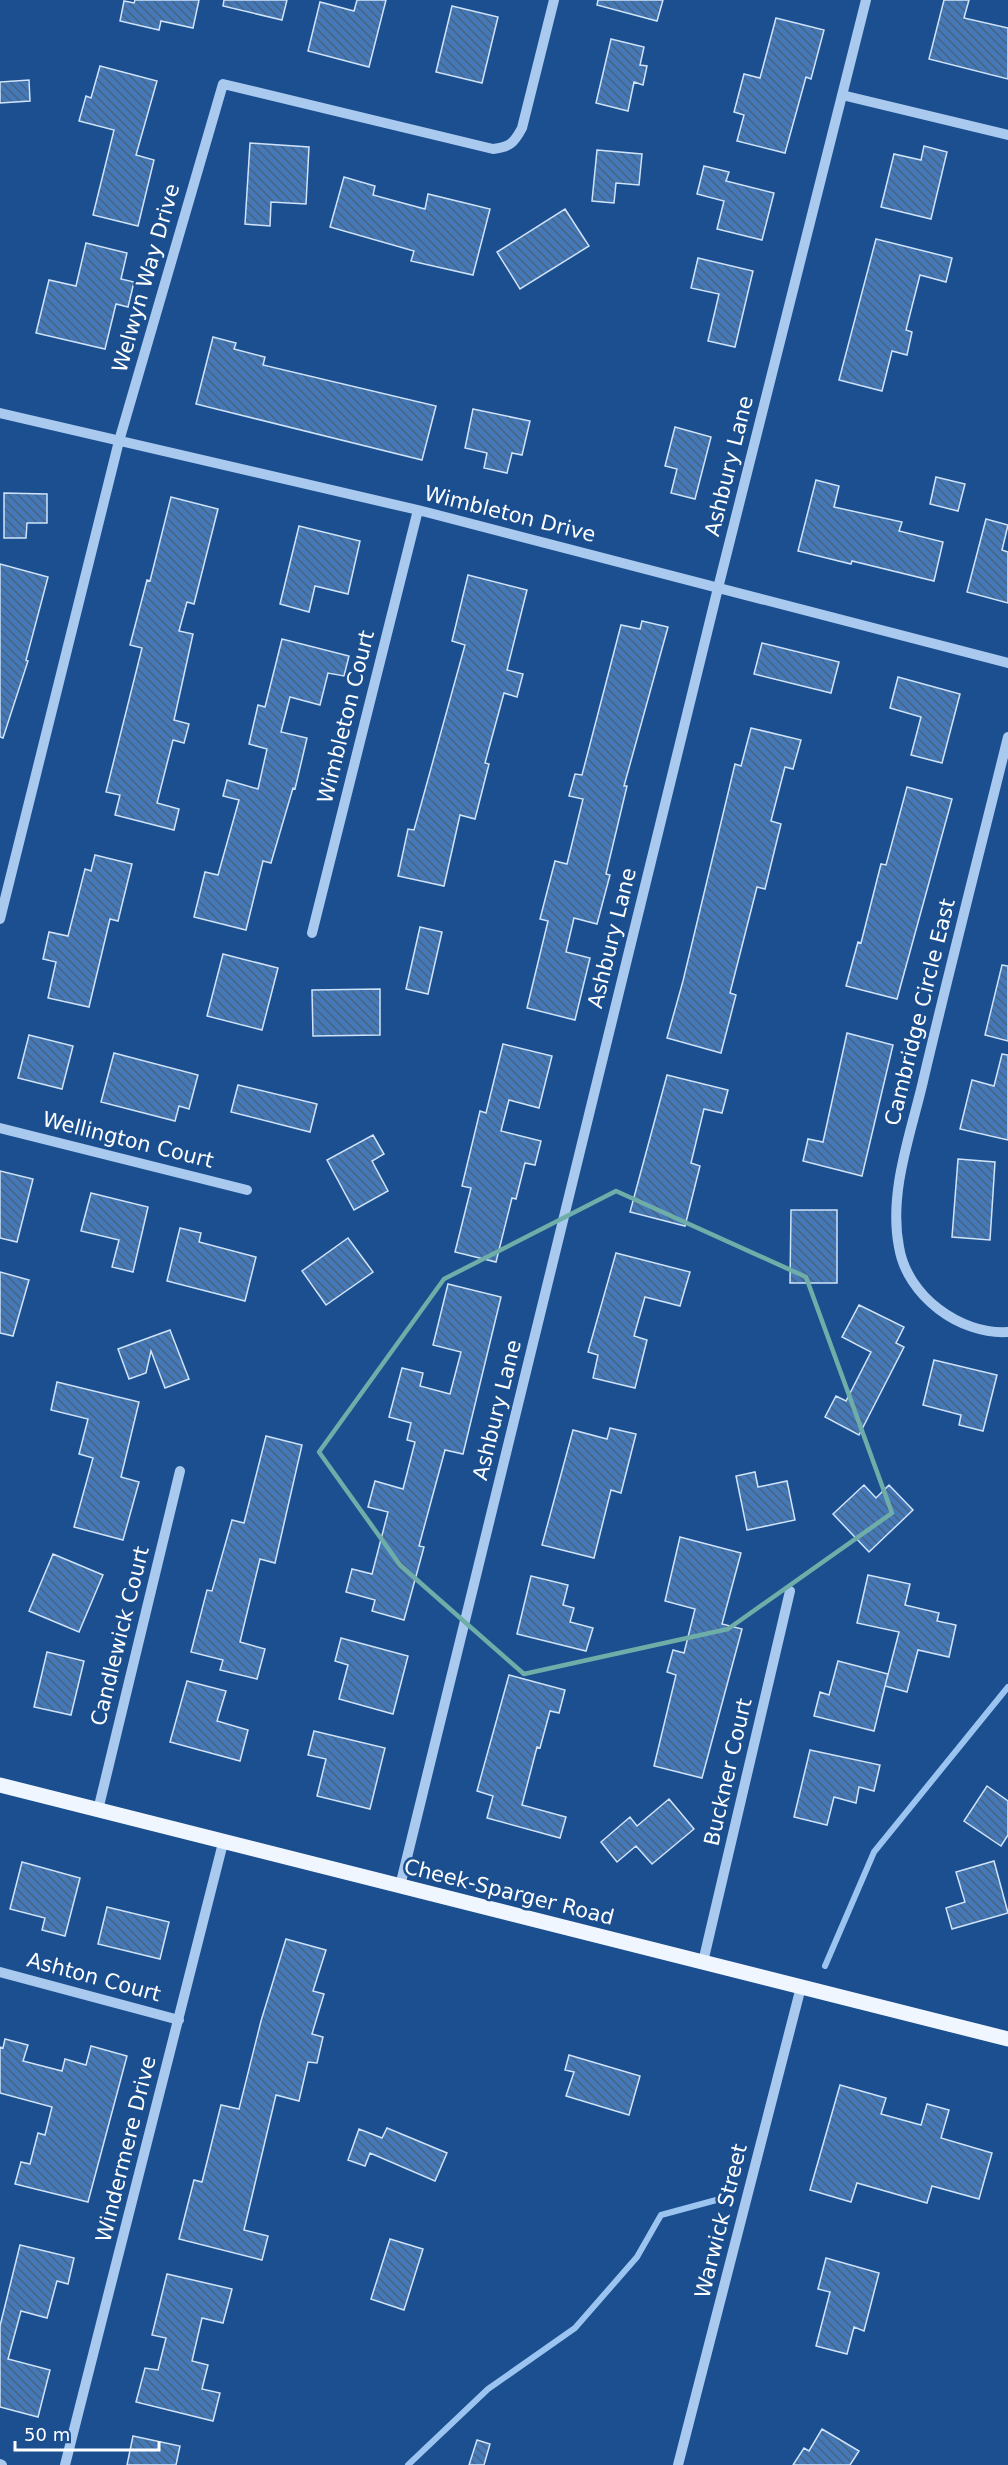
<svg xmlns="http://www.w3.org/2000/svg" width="1008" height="2465" font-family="'DejaVu Sans',sans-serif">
  <defs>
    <pattern id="building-back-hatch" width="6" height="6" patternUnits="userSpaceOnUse" patternTransform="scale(1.5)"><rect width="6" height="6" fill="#4478b7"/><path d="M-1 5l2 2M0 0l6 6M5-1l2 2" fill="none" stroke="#486282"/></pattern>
  </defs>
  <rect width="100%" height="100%" fill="#1b4f8f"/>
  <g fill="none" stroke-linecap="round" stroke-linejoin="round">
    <path stroke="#9cc4f0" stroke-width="6" d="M825,1966L874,1852L1008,1687
      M408,2465L488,2389L575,2328L637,2257L661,2215L720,2199"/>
  </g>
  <path fill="url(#building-back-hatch)" stroke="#cfe3fa" stroke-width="1.5" d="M135,0H199L193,28L161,21L159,30L120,21L124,1L134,3Z
    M224,0H287L282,20L223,6Z
    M357,0H386L369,67L308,51L320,2L354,11Z
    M598,0H663L657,21L597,5Z
    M944,0H969L964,18L1008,28V79L929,59Z
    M452,6L498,17L482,83L436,72Z
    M776,18L824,30L811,79L806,77L785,153L737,141L744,115L734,112L744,74L760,78Z
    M611,39L644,47L640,65L647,66L643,85L634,82L628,111L596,103Z
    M100,66L157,81L136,155L154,160L138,226L93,215L114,130L79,121L86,96L91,98Z
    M29,80L30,101L0,103V82Z
    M250,143L309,147L306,204L271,202L270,226L245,224Z
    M924,146L947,152L931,219L881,207L894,154L921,160Z
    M597,150L642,154L639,185L616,183L614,203L592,201Z
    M704,166L729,172L726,181L774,193L762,240L717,229L724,201L697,194Z
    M344,177L375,186L373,195L425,209L428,194L490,209L473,275L411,261L414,251L330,227Z
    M565,209L589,246L520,289L497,252Z
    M876,239L952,258L946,282L920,275L906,330L912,332L907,355L892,351L882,391L839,380Z
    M86,243L127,253L121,279L134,282L128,307L116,304L105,349L36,333L49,280L76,286Z
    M698,258L753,271L735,347L708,341L719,294L691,288Z
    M213,337L236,343L234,349L265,357L263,365L436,406L422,460L196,404Z
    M473,409L530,421L522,455L512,453L507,473L484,468L487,453L465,448Z
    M675,427L711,437L695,499L671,493L677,469L665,466Z
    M936,477L965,484L958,511L930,504Z
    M816,480L839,486L834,507L902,522L899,531L943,542L934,581L852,561L851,564L798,551Z
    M4,493L47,494V523H27L26,538H4Z
    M171,497L218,509L194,604L187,602L179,631L193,634L174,720L189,724L184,743L173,740L157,803L179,809L174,830L115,815L120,795L106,792L142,648L130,645L147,580L150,581Z
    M986,519L1008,525L1002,550L1008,552V603L967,592Z
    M299,526L360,541L348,594L315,586L309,612L280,604Z
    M0,564L48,577L26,660L28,661L3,738L0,737Z
    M468,575L527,590L507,670L523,674L517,697L504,693L485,763L489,764L475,819L460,815L444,886L398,876L408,829L414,830L465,645L452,641Z
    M642,621L668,627L624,786H627L606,874L610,875L597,924L574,918L566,952L590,958L575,1020L527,1008L548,921L540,919L555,861L567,864L583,799L569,796L575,774L582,775L621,625L640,629Z
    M282,639L349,656L344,676L328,673L320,705L290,697L281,732L307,738L295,789L293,788L271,863L263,861L246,930L194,917L205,872L218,875L239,800L223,796L227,780L258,789L267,749L249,744L258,705L265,707Z
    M762,643L839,662L831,693L754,674Z
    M898,677L960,694L942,763L911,755L921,717L890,708Z
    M751,728L801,740L793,769L785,767L771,821L781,824L765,889L757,887L730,993L736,995L721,1053L667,1038L683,981L735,764L741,766Z
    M907,787L952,799L897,999L846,986L858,942L861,943L881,864L886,865Z
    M95,855L132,864L118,921L110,919L89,1007L48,998L56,962L43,959L49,932L68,936L85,869L91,871Z
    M420,927L442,932L428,994L406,989Z
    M223,954L278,968L262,1030L207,1016Z
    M1002,965L1008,966V1041L985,1035Z
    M380,989V1035L313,1036L312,990Z
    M847,1033L893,1045L862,1176L803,1161L808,1139L823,1142Z
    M29,1035L73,1046L62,1089L18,1078Z
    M503,1044L552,1056L539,1108L509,1100L501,1131L541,1141L535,1165L525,1163L516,1199L512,1198L496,1262L455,1252L471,1188L462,1186L480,1111L486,1113Z
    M114,1053L198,1075L189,1109L179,1106L175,1121L101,1102Z
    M1002,1054L1008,1055V1140L960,1129L972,1080L994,1086Z
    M667,1075L728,1090L722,1113L704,1109L691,1163L700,1166L685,1226L630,1212Z
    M238,1085L317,1104L310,1132L231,1112Z
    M373,1135L384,1154L372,1161L388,1191L354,1210L327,1160Z
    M958,1159L995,1162L990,1240L952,1237Z
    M0,1171L33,1179L17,1242L0,1238Z
    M91,1193L148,1207L133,1272L112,1267L119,1240L81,1231Z
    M791,1210H837V1283H790Z
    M180,1228L201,1233L199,1242L256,1257L245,1301L167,1281Z
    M348,1238L373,1272L326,1305L302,1271Z
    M616,1253L690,1272L680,1306L645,1297L634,1336L647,1340L635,1388L593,1378L598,1355L588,1352Z
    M0,1272L29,1280L13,1336L0,1333Z
    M448,1284L501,1297L463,1454L445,1450L419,1546L424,1547L404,1620L372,1611L375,1600L346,1592L352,1569L372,1574L388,1512L368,1507L375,1481L403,1489L415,1442L407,1440L411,1423L389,1417L402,1368L423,1373L420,1386L450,1394L461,1352L433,1345Z
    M859,1305L904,1327L896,1343L904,1347L859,1435L825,1417L836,1396L846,1401L871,1352L842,1337Z
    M170,1330L189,1379L165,1388L151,1351L146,1373L129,1379L118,1349Z
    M934,1360L997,1375L983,1431L959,1425L961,1415L923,1405Z
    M57,1382L139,1402L121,1477L139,1482L123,1540L74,1527L93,1458L79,1454L88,1419L51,1410Z
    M610,1428L636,1434L621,1493L611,1490L594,1558L542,1545L573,1430L607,1439Z
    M266,1436L302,1445L275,1563L260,1559L240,1642L265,1649L257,1679L220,1670L223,1660L191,1652L207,1590L212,1591L232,1520L244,1523Z
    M755,1472L758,1487L787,1481L795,1520L747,1530L736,1476Z
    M864,1485L876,1498L889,1485L913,1510L869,1552L833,1514Z
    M680,1537L741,1553L722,1624L742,1629L702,1778L654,1766L676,1675L667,1672L673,1650L684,1653L695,1609L665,1601Z
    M53,1554L103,1575L79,1632L29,1611Z
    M868,1575L910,1584L905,1605L939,1613L937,1621L956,1625L949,1657L918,1650L907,1692L885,1686L899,1632L857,1623Z
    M531,1576L568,1585L563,1605L574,1608L570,1622L593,1628L586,1651L517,1634Z
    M341,1638L408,1656L393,1714L339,1699L348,1665L335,1661Z
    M47,1652L84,1661L71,1715L34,1707Z
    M838,1661L888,1674L874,1731L814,1716L820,1692L829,1695Z
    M509,1675L565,1690L559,1713L550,1711L540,1748L537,1747L522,1805L566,1817L560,1838L487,1818L493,1796L477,1791Z
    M187,1681L226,1691L217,1721L248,1730L240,1761L170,1742Z
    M314,1731L385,1748L370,1809L317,1796L326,1759L308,1755Z
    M810,1750L880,1765L874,1791L859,1787L856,1803L834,1797L827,1825L794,1817Z
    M987,1786L1008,1801V1835L1001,1846L964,1821Z
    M669,1799L694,1829L652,1864L636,1846L617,1862L601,1842L630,1817L637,1826Z
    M994,1861L1008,1913L952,1929L946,1908L965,1902L956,1872Z
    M22,1862L80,1878L65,1936L42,1930L45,1918L10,1909Z
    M107,1907L169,1922L160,1959L98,1944Z
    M286,1939L326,1950L313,1991L324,1994L312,2034L323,2037L317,2063L308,2062L299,2101L276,2095L244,2230L268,2236L262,2260L179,2239L194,2180L202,2182L221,2105L239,2109L261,2021Z
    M5,2039L28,2045L23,2061L62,2071L65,2059L86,2065L91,2046L127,2056L88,2202L15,2184L21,2162L30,2164L38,2133L45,2135L52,2107L0,2093V2047L3,2048Z
    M569,2055L640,2076L629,2115L566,2096L574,2072L565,2070Z
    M840,2085L886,2098L881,2114L921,2125L927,2104L949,2110L941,2138L992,2153L979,2199L932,2186L927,2203L857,2183L851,2202L810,2190Z
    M387,2128L447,2153L435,2181L370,2153L365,2166L348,2160L359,2129L382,2138Z
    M390,2239L423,2249L404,2310L371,2299Z
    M20,2245L74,2258L68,2284L57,2281L47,2318L21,2311L8,2359L50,2370L38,2417L0,2407V2326Z
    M826,2258L879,2273L864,2331L854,2327L847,2354L816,2346L830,2292L818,2289Z
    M167,2274L232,2289L223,2323L202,2318L192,2361L208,2365L202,2389L220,2393L213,2421L136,2402L145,2368L158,2370L166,2338L152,2335Z
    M822,2429L859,2451L850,2465H793L804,2448L809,2451Z
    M133,2436L180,2446L176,2465H127Z
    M477,2440L490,2444L484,2465H469Z"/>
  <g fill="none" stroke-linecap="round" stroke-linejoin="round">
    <path stroke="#a9c9ee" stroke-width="10" d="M842,95L1008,135
      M0,413L418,510L1008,663
      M1008,737C980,850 951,963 924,1077C912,1131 888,1191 899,1247C907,1296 960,1335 1008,1332
      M0,919L119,441L223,84L493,149C510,147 514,143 522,128L554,0
      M312,933L418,510
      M0,1128L247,1190
      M98,1810L180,1471
      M400,1886L718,588L866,0
      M703,1962L790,1591
      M0,1972L179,2020
      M0,2464L2,2465
      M65,2465L223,1843
      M678,2465L801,1987"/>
    <path stroke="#f0f6ff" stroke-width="15" d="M0,1785L1008,2039"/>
  </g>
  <path fill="none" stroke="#6fada8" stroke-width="4.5" stroke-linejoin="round" d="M616,1191L806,1277L892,1513L728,1629L524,1674L400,1565L319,1452L444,1279Z"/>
  <g text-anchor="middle" stroke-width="5" stroke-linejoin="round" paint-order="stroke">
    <g font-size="21" fill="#fff" stroke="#1b4f8f">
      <text transform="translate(146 278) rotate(-74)" y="7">Welwyn Way Drive</text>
      <text transform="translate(729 466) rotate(-76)" y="7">Ashbury Lane</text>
      <text transform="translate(510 514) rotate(14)" y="7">Wimbleton Drive</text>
      <text transform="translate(346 717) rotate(-76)" y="7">Wimbleton Court</text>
      <text transform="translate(612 938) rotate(-76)" y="7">Ashbury Lane</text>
      <text transform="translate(920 1012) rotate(-76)" y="7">Cambridge Circle East</text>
      <text transform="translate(128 1140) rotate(14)" y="7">Wellington Court</text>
      <text transform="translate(497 1410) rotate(-76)" y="7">Ashbury Lane</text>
      <text transform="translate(120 1636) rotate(-76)" y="7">Candlewick Court</text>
      <text transform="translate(728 1772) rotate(-77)" y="7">Buckner Court</text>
      <text transform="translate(509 1892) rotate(14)" y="7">Cheek-Sparger Road</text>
      <text transform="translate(94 1977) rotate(15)" y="7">Ashton Court</text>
      <text transform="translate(126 2149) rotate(-76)" y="7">Windermere Drive</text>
      <text transform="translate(721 2221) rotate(-76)" y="7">Warwick Street</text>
    </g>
  </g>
  <path d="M15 2441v9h144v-9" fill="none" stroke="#ffffff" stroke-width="3"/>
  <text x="24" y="2441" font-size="18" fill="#ffffff" stroke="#1b4f8f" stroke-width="4.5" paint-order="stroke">50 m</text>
</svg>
